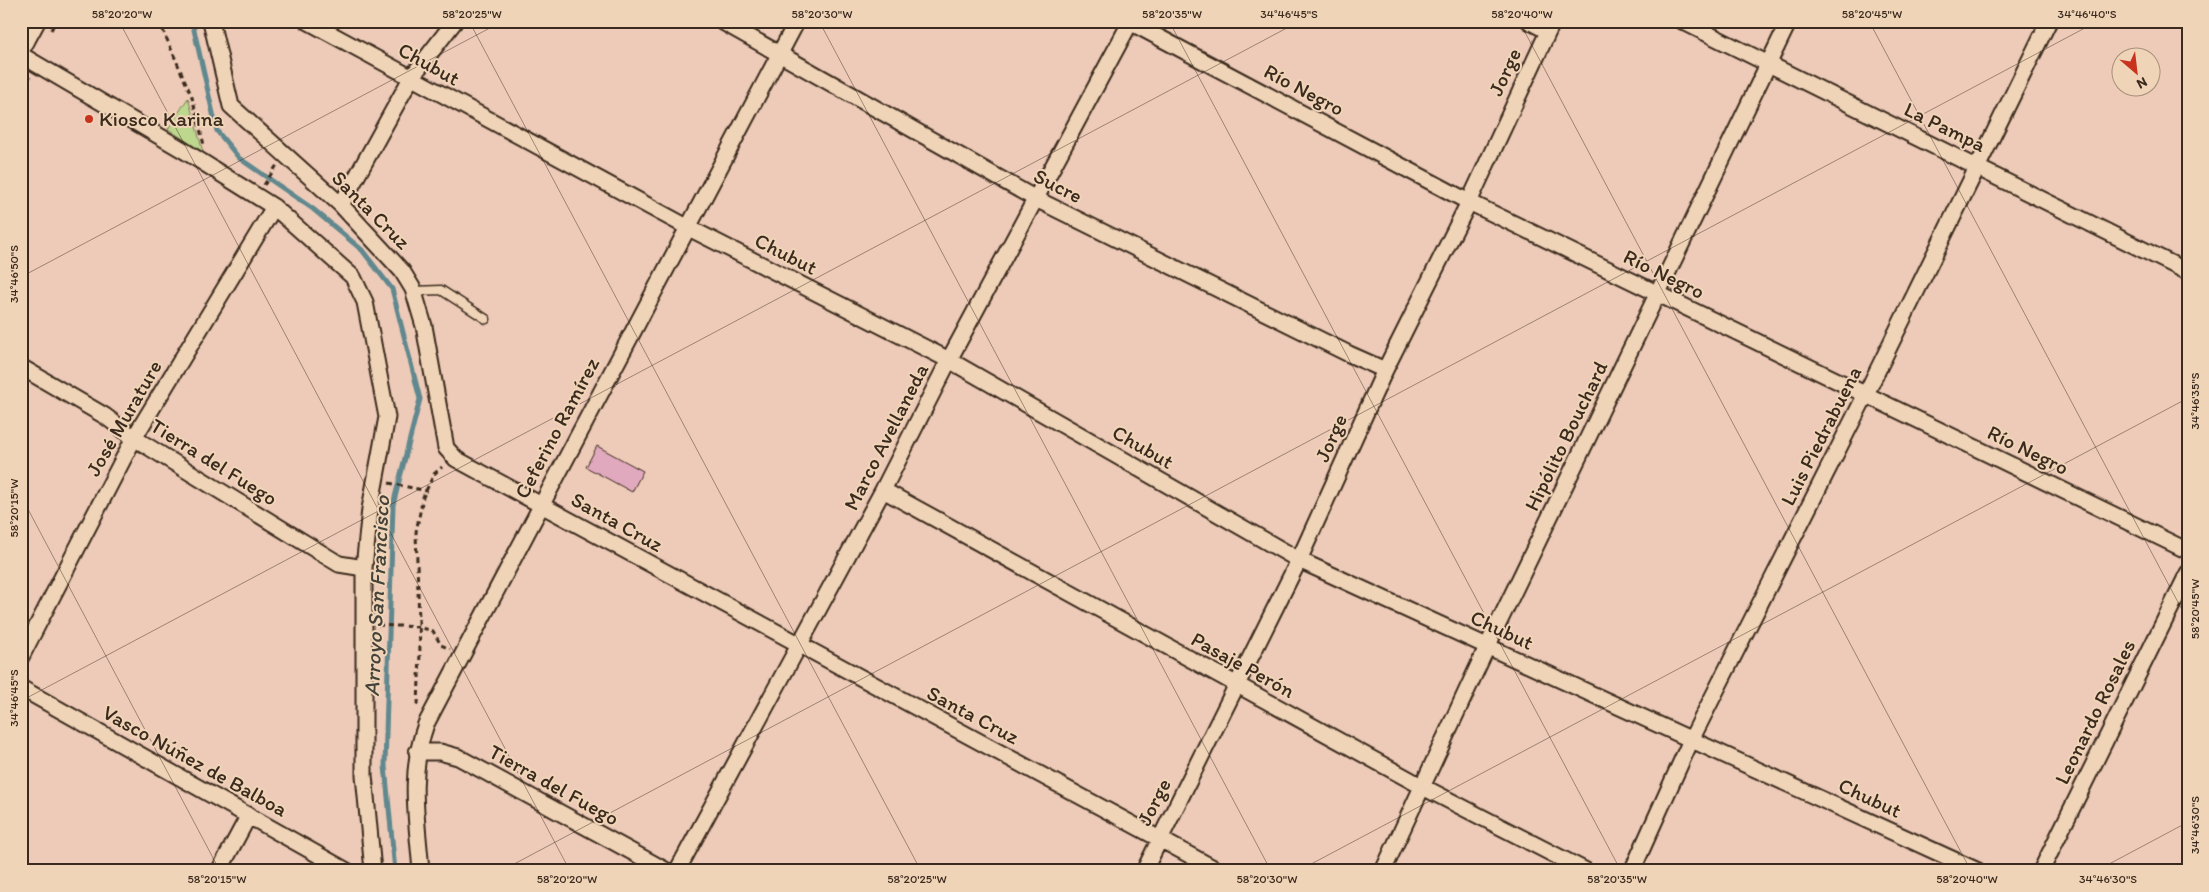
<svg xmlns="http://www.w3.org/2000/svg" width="2209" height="892" font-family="Itim,sans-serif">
  <rect width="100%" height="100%" fill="#edcbb8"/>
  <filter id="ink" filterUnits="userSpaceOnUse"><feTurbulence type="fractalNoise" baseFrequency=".02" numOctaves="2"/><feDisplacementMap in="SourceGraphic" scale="10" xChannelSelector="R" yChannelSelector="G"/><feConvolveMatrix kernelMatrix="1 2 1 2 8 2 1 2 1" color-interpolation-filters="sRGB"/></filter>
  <g filter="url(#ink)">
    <path fill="#bdd78e" stroke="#7c8056" d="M188,98L203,152L168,129Z"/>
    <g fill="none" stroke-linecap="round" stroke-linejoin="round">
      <path stroke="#61888e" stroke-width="5" d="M192,21L217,131L239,158L313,209L362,250L392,289L420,399L393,505L385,766L395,871"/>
    </g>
    <path fill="#e0a9be" stroke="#3b2a1e" d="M597,446L643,471L632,492L586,467Z"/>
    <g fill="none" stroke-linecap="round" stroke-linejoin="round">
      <g stroke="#3b2a1e" stroke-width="11">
        <path id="service" d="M414,291L441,290L486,319"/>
      </g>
      <g stroke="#3b2a1e" stroke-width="19">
        <path id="minor" d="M211,21L231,106L341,205L402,271L413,289L424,326L446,448L456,459L1219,871
          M307,21L689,228L949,360L1299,560L1978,871
          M721,21L1036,199L1349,354L1385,370
          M1128,21L1469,202L2188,551
          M1529,21L1548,31
          M1682,21L2188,272
          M21,55L183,150L274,207L353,277L365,302L387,417L370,509L364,568V775L373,871
          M341,205L411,78L455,21
          M21,367L105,416L134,438L339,564L364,568
          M883,490L1423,787L1586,871
          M21,657L134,438L274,207
          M21,688L347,871
          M417,752H440L458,757L667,871
          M219,871L249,815
          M421,871C417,819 408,775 426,724L797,21
          M677,871L883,490L949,360L1131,21
          M1144,871L1299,560L1385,370L1469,202L1553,21
          M1383,871L1487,647L1789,21
          M1632,871L1691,740L1865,396L2049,21
          M2041,871L2188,573"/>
      </g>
      <g stroke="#3b2a1e" stroke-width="25">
        <path id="secondary" d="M21,45L34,21"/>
      </g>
      <path stroke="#3b2a1e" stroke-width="3" stroke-dasharray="5 4" stroke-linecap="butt" d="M159,21L192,97L204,145
        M51,30L56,21
        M21,94L30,77
        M264,185L277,165
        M389,483L427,491
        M378,625L419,627L433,631L441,645L450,649
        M418,705L420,652L416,532L423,497L434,474L442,467"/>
      <use href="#service" stroke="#f0d4b7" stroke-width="8"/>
      <use href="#minor" stroke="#f0d4b7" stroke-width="15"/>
      <use href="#secondary" stroke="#f0d4b7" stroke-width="21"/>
    </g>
  </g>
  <path fill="none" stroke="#3b2a1e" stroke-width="1" stroke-opacity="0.45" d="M119,21L570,871M469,21L921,871M819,21L1271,871M1169,21L1621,871M1519,21L1971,871M1869,21L2188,621M21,277L503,21M21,496L220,871M21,701L1300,21M501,871L2098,21M1298,871L2188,398M2096,871L2188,822"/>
  <circle fill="#c8321e" stroke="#f0d4b7" stroke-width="2" cx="89" cy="119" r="5"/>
  <g text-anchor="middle" stroke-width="4" stroke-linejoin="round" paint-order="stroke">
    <g font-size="21" fill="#3b2a1e" stroke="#f0d4b7">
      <text transform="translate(429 64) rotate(29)" y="7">Chubut</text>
      <text transform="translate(1505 72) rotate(-65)" y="7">Jorge</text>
      <text transform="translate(1304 90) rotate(28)" y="7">Río Negro</text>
      <text transform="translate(1945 127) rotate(26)" y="7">La Pampa</text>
      <text transform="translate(1058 186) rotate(27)" y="7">Sucre</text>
      <text transform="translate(371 210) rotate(45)" y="7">Santa Cruz</text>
      <text transform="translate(786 254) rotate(27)" y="7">Chubut</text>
      <text transform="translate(1664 274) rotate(26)" y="7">Río Negro</text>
      <text transform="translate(124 418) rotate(-60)" y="7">José Murature</text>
      <text transform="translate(557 428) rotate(-62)" y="7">Ceferino Ramírez</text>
      <text transform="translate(1566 436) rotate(-64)" y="7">Hipólito Bouchard</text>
      <text transform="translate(1821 436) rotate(-63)" y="7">Luis Piedrabuena</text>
      <text transform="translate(886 437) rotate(-63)" y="7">Marco Avellaneda</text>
      <text transform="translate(1331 438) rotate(-66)" y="7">Jorge</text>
      <text transform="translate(1143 447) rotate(30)" y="7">Chubut</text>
      <text transform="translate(2028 450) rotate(26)" y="7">Río Negro</text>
      <text transform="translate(214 462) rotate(32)" y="7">Tierra del Fuego</text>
      <text transform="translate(617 522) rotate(29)" y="7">Santa Cruz</text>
      <text transform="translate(1502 630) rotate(25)" y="7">Chubut</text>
      <text transform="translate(1243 665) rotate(29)" y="7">Pasaje Perón</text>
      <text transform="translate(2095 712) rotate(-64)" y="7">Leonardo Rosales</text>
      <text transform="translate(973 715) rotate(28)" y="7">Santa Cruz</text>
      <text transform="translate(195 761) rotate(29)" y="7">Vasco Núñez de Balboa</text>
      <text transform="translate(554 785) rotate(29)" y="7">Tierra del Fuego</text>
      <text transform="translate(1870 798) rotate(25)" y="7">Chubut</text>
      <text transform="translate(1154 802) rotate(-63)" y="7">Jorge</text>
    </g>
    <g font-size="21" fill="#3b2a1e" stroke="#f0d4b7" text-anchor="start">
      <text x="99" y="126">Kiosco Karina</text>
    </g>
    <g font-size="22" font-style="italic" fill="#44423a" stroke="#f0d4b7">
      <text transform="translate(376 596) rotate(-87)" y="8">Arroyo San Francisco</text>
    </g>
  </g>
  <rect width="2209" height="892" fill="none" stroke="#f0d4b7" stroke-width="55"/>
  <g transform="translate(2136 72) rotate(152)"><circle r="24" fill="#f0d4b7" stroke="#a8907a"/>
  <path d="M0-4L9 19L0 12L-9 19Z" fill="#c8321e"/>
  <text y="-8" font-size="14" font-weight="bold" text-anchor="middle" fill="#3b2a1e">N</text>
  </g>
  <rect x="28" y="28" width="2154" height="836" fill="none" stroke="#3b2a1e" stroke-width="2"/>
  <g font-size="12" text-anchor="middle" fill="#3b2a1e">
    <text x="122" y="18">58°20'20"W</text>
    <text x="472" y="18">58°20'25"W</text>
    <text x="822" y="18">58°20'30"W</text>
    <text x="1172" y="18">58°20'35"W</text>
    <text x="1289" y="18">34°46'45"S</text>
    <text x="1522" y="18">58°20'40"W</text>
    <text x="1872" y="18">58°20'45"W</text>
    <text x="2087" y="18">34°46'40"S</text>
    <text transform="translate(14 274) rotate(-90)" y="4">34°46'50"S</text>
    <text transform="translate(2195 401) rotate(-90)" y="4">34°46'35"S</text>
    <text transform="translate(14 508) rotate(-90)" y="4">58°20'15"W</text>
    <text transform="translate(2195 609) rotate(-90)" y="4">58°20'45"W</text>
    <text transform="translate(14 698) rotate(-90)" y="4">34°46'45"S</text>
    <text transform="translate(2195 825) rotate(-90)" y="4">34°46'30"S</text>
    <text x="217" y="883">58°20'15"W</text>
    <text x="567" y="883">58°20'20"W</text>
    <text x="917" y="883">58°20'25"W</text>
    <text x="1267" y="883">58°20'30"W</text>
    <text x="1617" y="883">58°20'35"W</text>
    <text x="1967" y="883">58°20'40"W</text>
    <text x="2108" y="883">34°46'30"S</text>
  </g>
</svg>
